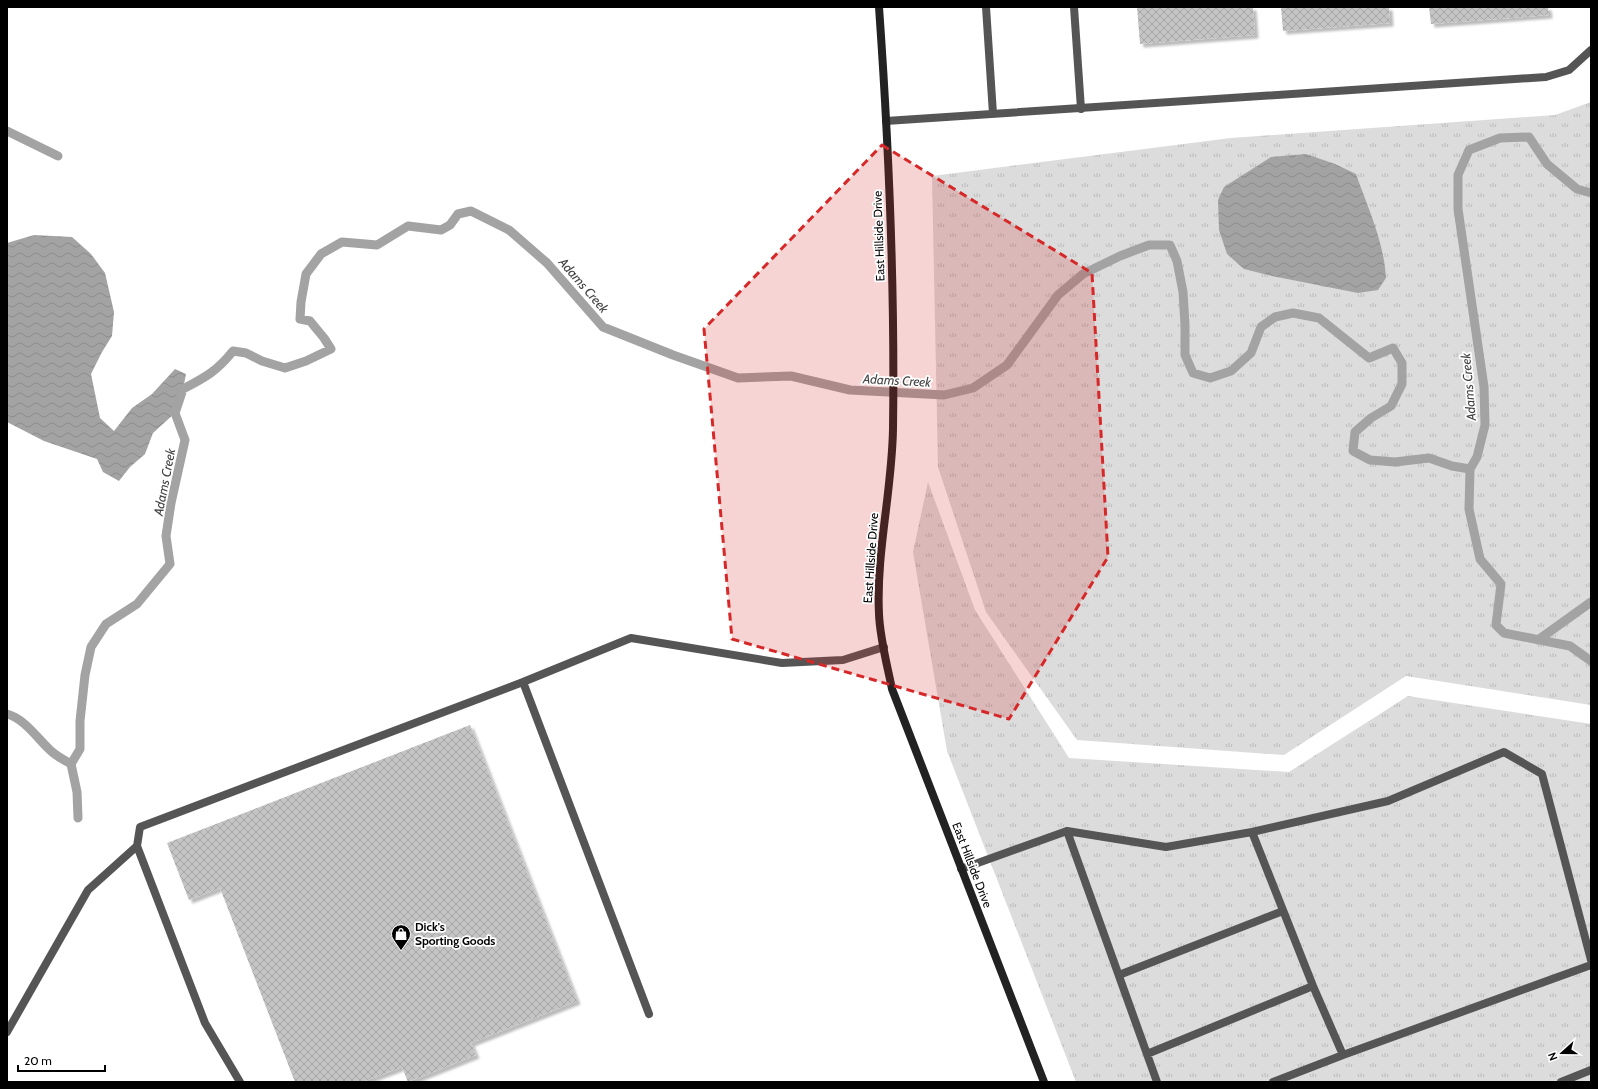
<svg xmlns="http://www.w3.org/2000/svg" width="1598" height="1089" font-family="Cabin,sans-serif">
  <defs>
    <pattern id="grass-tufts" width="24" height="20" patternUnits="userSpaceOnUse"><rect width="24" height="20" fill="#dcdcdc"/><path d="M3 7l-1-3M5 7V3M7 7l1-3M15 17l-1-3M17 17v-4M19 17l1-3" fill="none" stroke="#bbb"/></pattern>
    <pattern id="water-waves" width="16" height="10" patternUnits="userSpaceOnUse"><rect width="16" height="10" fill="#a3a3a3"/><path d="M0 5q4-4 8 0t8 0" fill="none" stroke="#8b8b8b"/></pattern>
    <pattern id="building-cross-hatch" width="8" height="8" patternUnits="userSpaceOnUse"><rect width="8" height="8" fill="#c4c4c4"/><path d="M0 0l8 8M0 8l8-8" fill="none" stroke="#a7a7a7"/></pattern>
    <filter id="shadow"><feDropShadow dx="3.5" dy="3.5" stdDeviation="1" flood-color="#0004"/></filter>
  </defs>
  <rect width="100%" height="100%" fill="#fff"/>
  <path fill="url(#grass-tufts)" d="M1591,102V705L1406,676L1284,755L1077,740L986,612L938,467L932,176L1231,138L1555,115Z
    M928,482L975,610L1069,758L1289,772L1408,696L1591,724V1082H1076L947,751L913,552Z"/>
  <path fill="url(#water-waves)" d="M1306,154L1335,164L1356,174C1368,208 1384,242 1386,278L1378,290L1358,293L1272,276L1244,269L1227,254L1219,230L1218,200L1224,187L1271,157Z
    M34,235L72,237L91,254L105,273L114,312L112,336L102,352L91,374L100,418L114,431L132,408L152,394L175,369L186,374L183,389L175,413L153,433L145,454L130,467L119,481L103,472L97,459L44,441L7,422V243Z"/>
  <g fill="none" stroke-linecap="round" stroke-linejoin="round">
    <path stroke="#a3a3a3" stroke-width="9" d="M7,131L58,156
      M1470,469L1469,509L1480,559L1501,584L1496,625L1504,633L1570,646L1591,661
      M1538,640L1591,602
      M7,714C25,719 37,738 50,750C56,756 64,760 71,764L80,749V721L85,675L91,647L106,624L137,604L170,564L166,536L171,503L185,440L175,413L183,389C206,377 217,371 233,351L246,353L262,361L285,368L306,361L331,349L324,338L310,321L300,319L301,302L306,274L321,254L342,242L377,245L408,226L441,230L450,225L458,214L471,211L509,230L547,263L603,327L673,355L738,378L791,376L850,390L944,395L973,388L1007,365L1058,295L1083,274L1120,256L1149,245H1170L1177,261L1183,292L1185,325V355L1193,373L1210,378L1231,371L1251,353L1261,327L1275,317L1293,313L1319,318L1369,358L1393,348L1402,363V384L1391,406L1371,418L1355,432L1353,451L1370,460L1395,462L1429,458L1452,466L1470,469L1477,457L1485,425L1484,387L1458,209V175L1469,150L1500,138L1529,137L1547,164L1577,189L1591,193
      M71,764L77,792L78,818"/>
  </g>
  <path fill="url(#building-cross-hatch)" filter="url(#shadow)" d="M1137,7H1253L1255,35L1140,44Z
    M1281,7H1389L1390,23L1283,31Z
    M1429,7H1548L1549,15L1431,24Z
    M470,725L577,1001L471,1043L476,1055L408,1082L402,1067L362,1082H295L220,888L189,900L167,843Z"/>
  <g fill="none" stroke-linecap="round" stroke-linejoin="round">
    <path stroke="#555" stroke-width="8" d="M986,7L993,114
      M1074,7L1081,109
      M886,121L1546,77L1569,70L1591,50
      M523,682L631,638L782,663L843,660L884,647
      M1067,831L1166,847L1252,832L1313,986L1343,1055L1273,1082
      M1252,832L1388,801L1504,752L1542,774L1591,960
      M961,869L1067,831L1157,1082
      M1119,975L1283,911
      M7,1032L88,890L137,846
      M1147,1054L1313,986
      M1343,1055L1591,965
      M240,1082L205,1023L137,846L140,827L523,682L649,1014
      M1561,1082L1591,1070"/>
    <path stroke="#222" stroke-width="8" d="M879,7C889,148 895,288 893,429C892,491 876,553 879,614C880,639 887,664 892,689L1044,1082"/>
  </g>
  <path fill="#d62828" fill-opacity="0.2" stroke="#d62828" stroke-width="3" stroke-dasharray="8 5" stroke-linejoin="round" d="M882,145L1092,273L1108,557L1009,719L732,639L704,329Z"/>
  <defs>
    <g id="shop-pin" transform="scale(1)"><path d="M0 17L-7.5 6A9.5 9.5 0 1 1 7.5 6Z" fill="#000" stroke="#fff"/><path d="M-5-2.5h2.3a2.7 3.5 0 0 1 5.4 0H5L5.5 6h-11ZM-1.5-2.5h3a1.5 2.3 0 0 0-3 0Z" fill="#fff"/></g>
  </defs>
  <g fill-rule="evenodd">
    <use href="#shop-pin" x="401" y="934"/>
  </g>
  <g text-anchor="middle" stroke-width="3.5" stroke-linejoin="round" paint-order="stroke">
    <g font-size="12" fill="#000" stroke="#fff">
      <text transform="translate(879 236) rotate(-92)" y="4">East Hillside Drive</text>
      <text transform="translate(871 558) rotate(-86)" y="4">East Hillside Drive</text>
      <text transform="translate(972 865) rotate(69)" y="4">East Hillside Drive</text>
    </g>
    <g font-size="12" font-weight="bold" fill="#000" stroke="#fff" text-anchor="start">
      <text x="415" y="931">Dick's<tspan x="415" dy="14">Sporting Goods</tspan></text>
    </g>
    <g font-size="13" font-style="italic" fill="#444" stroke="#fff">
      <text transform="translate(584 285) rotate(49)" y="5">Adams Creek</text>
      <text transform="translate(897 380) rotate(3)" y="5">Adams Creek</text>
      <text transform="translate(1468 387) rotate(-95)" y="5">Adams Creek</text>
      <text transform="translate(164 482) rotate(-79)" y="5">Adams Creek</text>
    </g>
  </g>
  <rect width="1598" height="1089" fill="none" stroke="#000000" stroke-width="16"/>
  <g transform="translate(1562 1053) rotate(249)" stroke="#ffffff" stroke-width="3" paint-order="stroke">
  <path d="M0-3L7 15L0 10L-7 15Z" fill="#000000"/>
  <text y="-6" font-size="11" font-weight="bold" text-anchor="middle" fill="#000000">N</text>
  </g>
  <path d="M18 1065v6h87v-6" fill="none" stroke="#000000" stroke-width="2"/>
  <text x="24" y="1065" font-size="12" fill="#000000" stroke="#ffffff" stroke-width="3" paint-order="stroke">20 m</text>
</svg>
